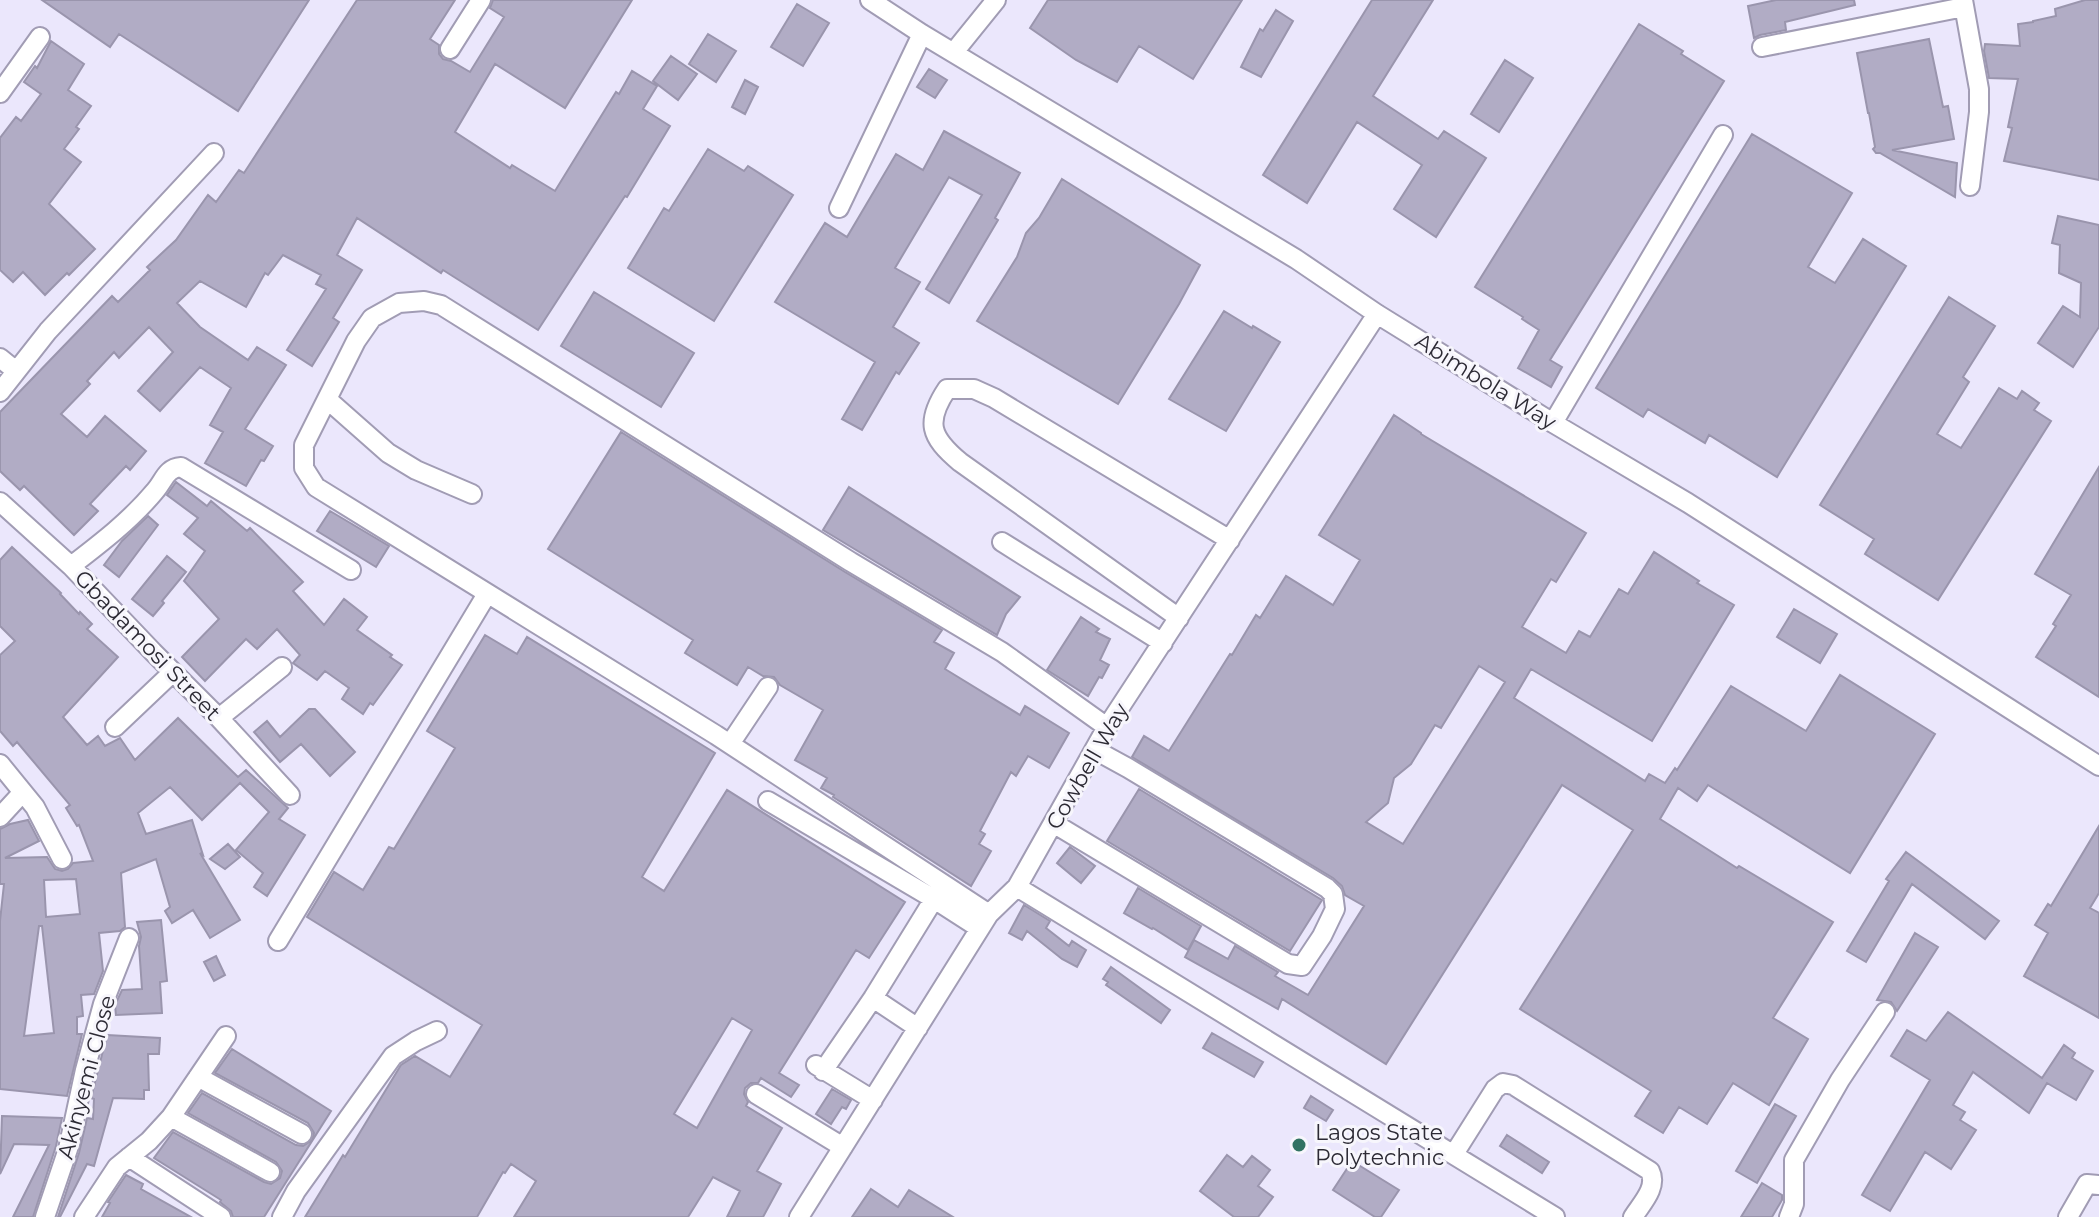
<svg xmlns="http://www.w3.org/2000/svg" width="2099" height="1217" font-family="Montserrat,sans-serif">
  <rect width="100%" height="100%" fill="#ebe7fc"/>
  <path fill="#b1acc5" stroke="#9a95ad" stroke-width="2" fill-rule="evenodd" d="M42,0H309L238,111L119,34L110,47Z
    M357,0H455L430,39L439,45V54L443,59L451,61L470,72L504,17L490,8L493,0H632L565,108L495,64L455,132L510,168L512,165L555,191L616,92L619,94L632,71L657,86L643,109L670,126L627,197L625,196L538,330L443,270L441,273L357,218L337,255L362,270L333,318L339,322L312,366L287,350L326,289L316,284L321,275L283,255L268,275L265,273L246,307L200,281L177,303L200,327L248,360L257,347L286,365L245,429L273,446L264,461L261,460L246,486L205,463L223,432L210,425L231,388L200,367L160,411L138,391L173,352L149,327L119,358L114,352L87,381L90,384L61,414L87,437L105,416L146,451L130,470L126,466L90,504L98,511L74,535L24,486L20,490L0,471V412L112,296L118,302L150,270L147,267L176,240L208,195L216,202L239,170L244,173Z
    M1048,0H1242L1193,79L1139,46L1117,82L1076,60L1030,28Z
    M1372,0H1433L1373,96L1438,139L1444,131L1486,158L1436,237L1394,209L1422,165L1357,122L1307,203L1263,175Z
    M1776,0H1854L1855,5L1785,22L1786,30L1760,35L1754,38L1748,6Z
    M2085,0H2099V180L2004,161L2012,128L2008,127L2018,79L1989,78L1984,51L1985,44L2020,46L2018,24L2033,22V21L2056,16L2055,9Z
    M797,4L829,23L803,66L771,47Z
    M1276,10L1293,21L1261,77L1241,67L1260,29L1263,31Z
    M1639,24L1683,51L1681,54L1724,81L1550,360L1562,367L1551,387L1518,368L1539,330L1522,319L1523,317L1475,287Z
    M708,34L736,51L716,82L689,64Z
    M1929,39L1943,107L1948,106L1954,139L1892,150L1957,163L1955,197L1880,153H1876L1873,149L1875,147L1869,113H1868L1857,53Z
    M51,41L84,64L68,90L91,106L76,127L79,129L64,149L81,162L49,204L95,249L69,275L67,273L45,295L23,272L13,282L0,270V138L16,117L21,121L41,94L24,82L35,66L37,68Z
    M671,56L697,74L678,100L653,81Z
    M1505,60L1533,78L1499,132L1471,114Z
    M929,69L947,80L935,98L917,87Z
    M745,80L758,87L745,114L732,107Z
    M944,131L1020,173L995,218L998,220L949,303L926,289L982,195L949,177L895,268L920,282L893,327L919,343L899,374L896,372L862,430L842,419L875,362L775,302L825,223L847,237L896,154L923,170Z
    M1752,134L1852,193L1808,267L1835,283L1863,239L1906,266L1777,477L1709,435L1705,443L1648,409L1643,417L1596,388Z
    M708,149L744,171L748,166L793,195L714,321L628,268L664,208L669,211Z
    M1062,179L1200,265L1179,304L1118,404L977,321L1017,257L1026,233L1039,218Z
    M2058,216L2099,225V327L2073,367L2038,343L2063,306L2080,317L2081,283L2059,273L2060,245L2052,243Z
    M594,292L694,353L661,407L561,346Z
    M1949,297L1995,326L1963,377L1969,382L1937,434L1961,448L1999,388L2017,399L2022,391L2039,403L2034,410L2051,421L1938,600L1865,554L1874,539L1820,505Z
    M1224,311L1252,328L1253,326L1280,342L1226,431L1169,399Z
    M1394,415L1421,433V434L1586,533L1556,582L1551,579L1522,627L1566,653L1579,631L1590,637L1619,589L1628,594L1654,552L1699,581L1697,583L1734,605L1652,741L1531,669L1514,698L1645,781L1649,774L1665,783L1675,768L1677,770L1731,686L1806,731L1840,675L1935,734L1850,873L1708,785L1697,801L1678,788L1660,819L1737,868L1739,866L1833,922L1773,1018L1808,1039L1769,1105L1733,1083L1707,1124L1679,1107L1663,1133L1635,1116L1651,1091L1520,1009L1633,830L1562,785L1386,1064L1282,999L1278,1009L1185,957L1194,940L1228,959L1235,946L1278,972L1275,976L1308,995L1364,906L1345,895L1342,886L1333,878L1132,757L1144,736L1169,751L1230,654L1232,655L1256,615L1260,618L1286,576L1333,605L1360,560L1319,535ZM1479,666L1505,682L1403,844L1366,822L1388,803L1394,778L1411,764L1435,725L1441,728Z
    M621,432L845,572L942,630L934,642L954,653L945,669L1020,715L1025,706L1069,733L1049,768L1028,756L1016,776L1011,772L980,831L985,834L979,844L991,851L971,886L833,797L834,795L821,788L827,778L795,760L823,710L780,685L774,677L763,676L748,667L737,685L685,653L693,640L548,549Z
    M2099,467V697L2036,657L2056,626L2053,624L2071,595L2035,574Z
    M176,482L207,506L211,501L247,531L250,528L303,582L293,591L324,625L344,599L367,617L357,630L392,655L390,657L402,665L373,705L370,703L363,714L342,699L349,688L325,671L317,680L293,663L300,655L277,629L257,649L246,639L205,681L182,657L219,619L184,581L205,551L184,534L198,518L167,495Z
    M849,487L1020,597L1006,614L997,635L823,530Z
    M330,511L389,546L376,567L317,531Z
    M148,516L158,525L119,577L104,565L122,541Z
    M12,547L61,593L60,594L79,614L80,612L92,624L87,629L118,657L63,717L87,745L98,736L105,746L120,738L135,760L178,718L238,777L246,770L288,808L279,819L305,835L267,896L254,887L263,873L236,850L269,812L240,783L202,820L170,787L138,813L146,834L192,820L203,855L200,853L240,920L210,938L193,910L172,923L165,911L170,907L156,859L121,873L125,927L120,931L99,933L103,971L94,994L81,995L83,1016L77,1017V1034H82L67,1096L0,1089V921L4,884H0V829L10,824L28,820L39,841L5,858L47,857L55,869L62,871L68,869L73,863L93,861L79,825L77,826L66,808L70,805L17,742L13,746L0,731V655L15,641L0,626V560ZM76,879L80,914L46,917L44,880ZM39,926H42L54,1033L24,1036Z
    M167,556L186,572L162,601L164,603L153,616L132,599Z
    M1794,609L1837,634L1820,663L1777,637Z
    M1081,617L1099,629L1096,632L1110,639L1100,660L1109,665L1102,678L1099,677L1088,696L1047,670Z
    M485,635L517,654L527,637L715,753L642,877L664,891L727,790L905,902L869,958L856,950L779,1073L799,1085L791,1097L761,1078L758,1083H751L745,1088L744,1094L748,1102L746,1106L782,1128L757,1171L781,1184L763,1217H727L740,1191L713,1177L688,1217H514L536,1181L511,1164L505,1173L503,1172L477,1217H305L343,1155L345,1157L401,1065L415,1056L450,1077L482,1025L307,917L334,872L363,890L389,847L394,849L455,748L427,731ZM732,1018L752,1030L697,1128L674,1114Z
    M309,709H315L355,752L330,776L301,744L280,762L254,732L267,721L280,737Z
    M1139,789L1322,900L1290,951L1107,841Z
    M2099,826V893L2090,908L2099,913V1018L2024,976L2048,933L2035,925L2048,904L2051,906Z
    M228,844L240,857L225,869L210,859Z
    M1070,847L1095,866L1081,883L1057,863Z
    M1906,852L1999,921L1985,939L1912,884L1866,962L1847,951L1889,881L1886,879Z
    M1138,888L1201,926L1188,950L1153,928L1152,929L1124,913Z
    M1024,905L1050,921L1046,928L1069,946L1072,941L1086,950L1077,967L1062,959L1027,931L1022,940L1009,933Z
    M161,920L167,981L160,982L162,1013L116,1015L115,1005L122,990L142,989L139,946L141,937L137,922Z
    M1915,933L1938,947L1897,1011L1891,1002L1877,1000Z
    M216,956L225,975L214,981L204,962Z
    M1111,967L1170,1010L1161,1023L1106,985L1108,982L1103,979Z
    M1948,1012L2042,1078L2064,1045L2075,1053L2072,1058L2093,1071L2076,1100L2047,1083L2029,1113L1973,1072L1953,1105L1965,1112L1960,1120L1976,1130L1951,1169L1925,1152L1890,1211L1862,1195L1930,1080L1891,1056L1907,1030L1926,1041Z
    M1212,1033L1263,1062L1254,1077L1203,1048Z
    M107,1035L160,1038L159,1054H148L149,1090H144V1099L113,1098L94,1166L87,1164L60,1217H58L79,1153L87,1118L93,1119L94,1099L91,1098Z
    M232,1049L331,1111L264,1217H233L231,1211L220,1202L221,1200L154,1158L173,1132L264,1182L271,1184L280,1178L282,1171L276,1162L188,1113L202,1093L296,1145L303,1146L312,1140L314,1133L308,1123L215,1073Z
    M832,1089L851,1100L846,1109L842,1107L831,1124L816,1114Z
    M1311,1096L1333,1110L1326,1121L1304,1108Z
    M1775,1104L1796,1116L1757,1183L1736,1171Z
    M2,1116L62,1118L56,1146L33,1217H13L49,1145L14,1144L0,1174Z
    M1507,1135L1549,1162L1542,1173L1500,1146Z
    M1227,1155L1243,1167L1252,1156L1270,1170L1258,1186L1273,1197L1258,1217H1234L1200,1191Z
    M1352,1161L1399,1190L1381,1217H1375L1333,1190Z
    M126,1175L143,1184L141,1189L191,1217H102L110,1203L108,1202Z
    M1762,1183L1782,1195V1200L1772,1217H1741Z
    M871,1189L898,1207L909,1190L953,1217H852Z"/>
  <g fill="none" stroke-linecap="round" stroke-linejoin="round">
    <g stroke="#a19cb4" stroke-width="22">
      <path id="minor" d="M870,0L922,34L1296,259L1377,314L1553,423L1688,503L2099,766
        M1963,0L1979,89V112L1970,186
        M1762,47L1964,7
        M450,49L481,0
        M954,52L996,0
        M0,93L40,37
        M839,208L922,34
        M0,358L16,371
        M0,392L48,331L214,153
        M328,400L388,453L416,470L472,494
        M1553,423L1723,135
        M0,502L71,566L153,652L219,718L290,795
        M1002,542L1163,643
        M71,566C101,543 131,520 155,491C164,481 166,468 181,467L351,570
        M1179,618L960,462C930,437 925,422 947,389H974L994,398L1230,540
        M219,718L282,667
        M115,727L173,672
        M730,744L768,687
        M0,764L35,807L62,859
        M768,801L934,899L979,928
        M0,817L23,792
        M1053,823L1288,964L1302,966L1322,936L1335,909L1333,894L1327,888L1128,768L1095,750
        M1017,887L1555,1217
        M989,914L716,735L316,487L304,468V445L356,341L372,318L399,303L424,301L441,305L851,562L1002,652L1107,727
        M278,941L487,594
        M873,998L918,1028
        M816,1065L873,1100
        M823,1071L873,998L934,899
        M198,1077L302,1134
        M756,1094L843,1147
        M171,1117L270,1172
        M1454,1154L1495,1089L1503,1083L1513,1085L1650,1171C1658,1187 1642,1203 1633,1217
        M129,1157L221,1217
        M45,1217L68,1149L85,1070L103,1004L129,938
        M84,1217L117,1167L149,1141L171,1117L226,1036
        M282,1217L296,1191L393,1056L416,1041L437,1031
        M799,1217L989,914L1017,887L1107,727L1377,314
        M1789,1217L1794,1204V1160L1840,1080L1885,1012
        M2068,1217L2087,1184L2099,1185"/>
    </g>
    <use href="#minor" stroke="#fff" stroke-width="18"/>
  </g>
  <circle fill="#317262" stroke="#f7f6fc" stroke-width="3" cx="1299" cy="1145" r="8"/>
  <g text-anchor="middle" stroke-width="6" stroke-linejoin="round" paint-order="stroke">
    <g font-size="22" fill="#2c2a34" stroke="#f7f6fc">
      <text transform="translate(1486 381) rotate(32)" y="8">Abimbola Way</text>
      <text transform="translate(148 645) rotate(46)" y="8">Gbadamosi Street</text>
      <text transform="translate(1087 766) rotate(-60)" y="8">Cowbell Way</text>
      <text transform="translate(86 1077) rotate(-75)" y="8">Akinyemi Close</text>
    </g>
    <g font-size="22" fill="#2c2a34" stroke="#f7f6fc" text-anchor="start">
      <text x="1315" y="1140">Lagos State<tspan x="1315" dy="25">Polytechnic</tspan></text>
    </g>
  </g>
</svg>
